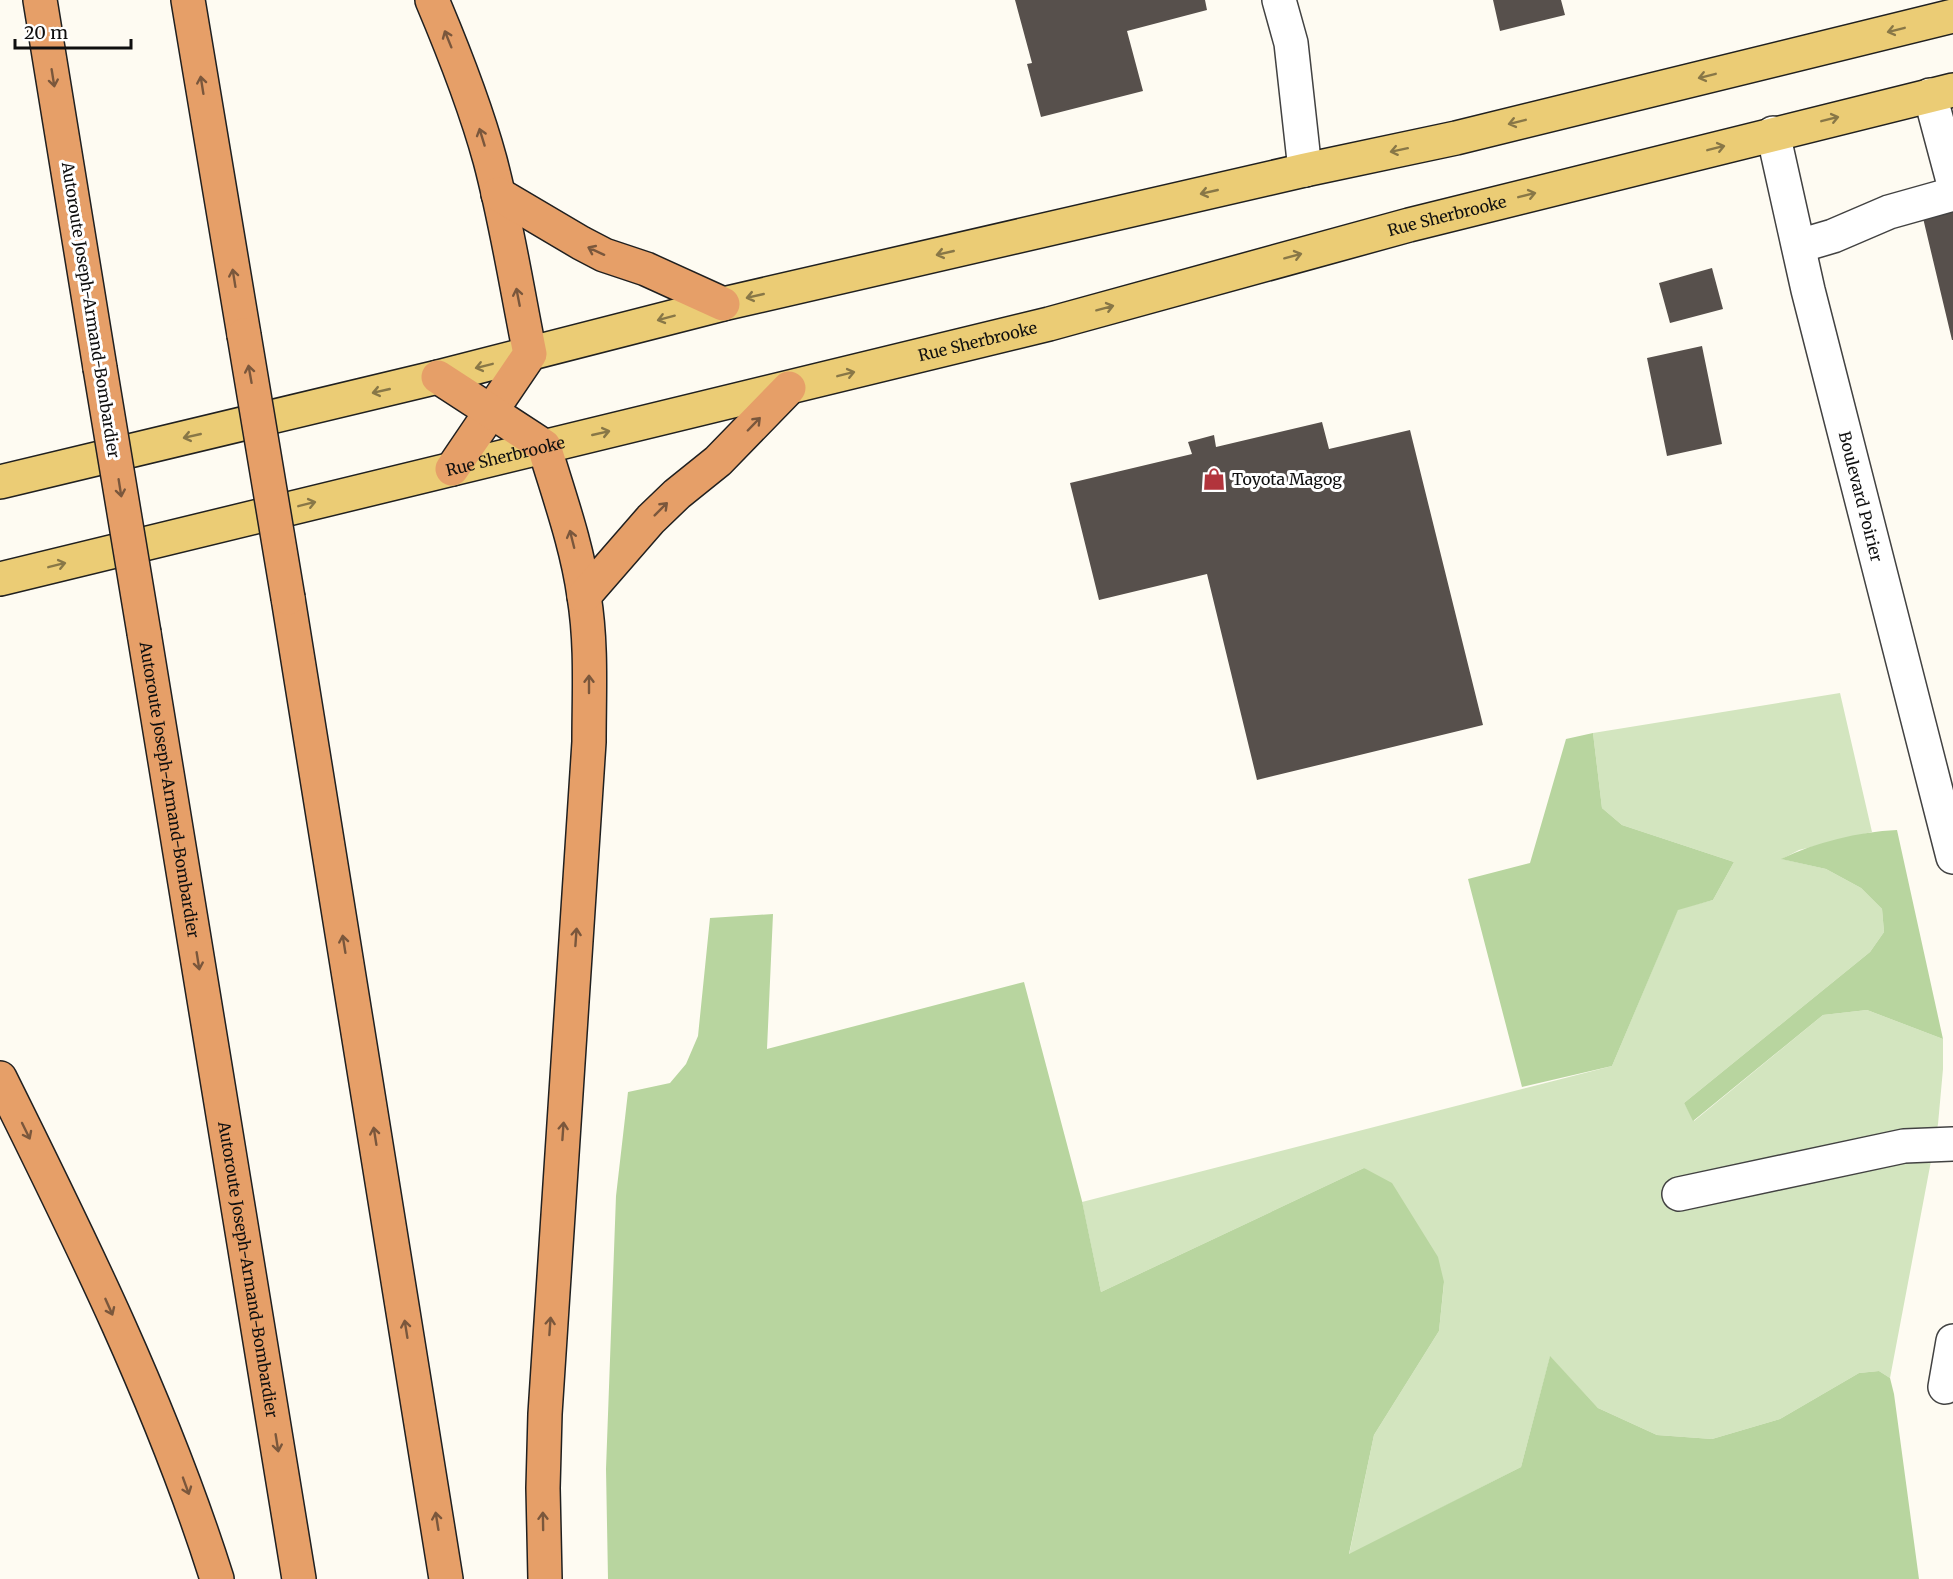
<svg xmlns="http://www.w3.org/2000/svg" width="1953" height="1579" font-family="Merriweather,serif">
  <rect width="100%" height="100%" fill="#fefbf2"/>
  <path fill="#d3e5bf" d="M1840,693L1872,832L1799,850L1782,859L1826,869L1861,888L1882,909L1884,932L1870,952L1684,1103L1694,1121L1823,1015L1867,1010L1943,1039V1069L1938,1124L1890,1378L1879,1371L1859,1373L1780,1419L1712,1439L1657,1435L1598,1408L1550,1357L1521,1467L1349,1555L1374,1435L1439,1331L1444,1283L1364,1168L1101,1292L1082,1202L1612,1066L1678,909L1713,900L1734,862L1622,825L1602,808L1593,733Z"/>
  <path fill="#b8d59f" d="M1593,733L1602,808L1622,825L1734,862L1713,900L1678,910L1612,1066L1522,1087L1468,879L1530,863L1566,739Z
    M1897,830L1943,1039L1867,1010L1823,1015L1693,1121L1684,1103L1870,952L1884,932L1882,909L1861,888L1826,869L1781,859C1816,842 1858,832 1897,830Z
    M773,914L767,1049L1024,982L1082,1201L1101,1292L1364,1168L1392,1183L1438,1257L1444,1282L1439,1331L1374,1435L1349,1554L1521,1467L1550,1356L1598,1408L1657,1435L1712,1439L1780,1419L1859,1373L1879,1371L1890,1378L1894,1394L1919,1579H608L606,1469L616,1196L628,1092L670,1083L686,1064L698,1036L710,918Z"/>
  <path fill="#57504c" d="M1015,0H1205L1207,10L1127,31L1143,91L1041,117L1027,64L1032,63Z
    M1493,0H1561L1565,15L1500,31Z
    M1953,211V340H1952L1923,218Z
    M1712,268L1723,309L1670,323L1659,283Z
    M1702,346L1722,444L1667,456L1647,358Z
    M1322,422L1329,449L1410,430L1483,725L1257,780L1207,574L1099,600L1070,483L1192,454L1188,442L1214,435L1216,447Z"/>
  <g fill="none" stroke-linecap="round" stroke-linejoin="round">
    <g stroke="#424242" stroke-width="36">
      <g id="minor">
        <path d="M1279,0L1291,43L1305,170"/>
        <path d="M1930,95L1953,181"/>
        <path id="s1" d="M1773,133L1808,290L1953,857"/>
        <path d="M1799,246L1833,236L1889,212L1953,194"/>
        <path d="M1679,1194L1904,1146L1953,1144"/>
        <path d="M1945,1387L1953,1341"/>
      </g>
    </g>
    <g stroke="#202020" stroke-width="36">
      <g id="major">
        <path d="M0,482L438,377L723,304L1305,170L1456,138L1953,16"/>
        <path id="s2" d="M0,579L1049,324L1409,225L1953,90"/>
      </g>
    </g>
    <g stroke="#202020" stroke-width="36">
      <g id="highway">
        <path d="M40,0L100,368"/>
        <path d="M188,0L244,335"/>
        <path d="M432,0C454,52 475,105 490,160C507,224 517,290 530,354L452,469"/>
        <path d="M498,194L581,243L604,255L646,269L723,304"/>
        <path d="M438,377L544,446C559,496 577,545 584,596C592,644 589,694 589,742L545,1414L543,1488L545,1579"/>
        <path d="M584,596L651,519L677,494L718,461L789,388"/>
        <path d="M288,598L446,1579"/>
        <path id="s3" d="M144,633L299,1579"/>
        <path d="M0,1078C81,1241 162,1405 217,1579"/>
      </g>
    </g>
    <use href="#minor" stroke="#fff" stroke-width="33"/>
    <use href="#major" stroke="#ebcc75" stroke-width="33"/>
    <use href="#highway" stroke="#e69f68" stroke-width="33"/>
    <g stroke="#202020" stroke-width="36" stroke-linecap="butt">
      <path id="highway-bridge" d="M244,335L288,598
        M100,368L144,633"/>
    </g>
    <use href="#highway-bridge" stroke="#e69f68" stroke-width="33"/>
  </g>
  <defs><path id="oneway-shaft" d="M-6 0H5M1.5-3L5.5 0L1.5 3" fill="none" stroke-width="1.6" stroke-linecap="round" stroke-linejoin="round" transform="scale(1.5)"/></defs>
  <g stroke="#887747">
    <use href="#oneway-shaft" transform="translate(1896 30) rotate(166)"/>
    <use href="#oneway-shaft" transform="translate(1707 76) rotate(166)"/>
    <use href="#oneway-shaft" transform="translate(1830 119) rotate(-14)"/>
    <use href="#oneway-shaft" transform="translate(1517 122) rotate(166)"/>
    <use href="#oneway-shaft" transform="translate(1716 148) rotate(-14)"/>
    <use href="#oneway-shaft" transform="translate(1399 150) rotate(168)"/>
    <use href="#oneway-shaft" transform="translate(1209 192) rotate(167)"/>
    <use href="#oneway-shaft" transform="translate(1527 195) rotate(-14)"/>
    <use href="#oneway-shaft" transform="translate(945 253) rotate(167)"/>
    <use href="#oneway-shaft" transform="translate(1293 256) rotate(-15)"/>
    <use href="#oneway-shaft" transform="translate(755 296) rotate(167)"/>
    <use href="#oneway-shaft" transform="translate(1105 308) rotate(-15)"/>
    <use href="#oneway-shaft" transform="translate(666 318) rotate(165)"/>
    <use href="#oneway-shaft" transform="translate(484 366) rotate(166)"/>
    <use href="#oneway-shaft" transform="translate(846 374) rotate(-14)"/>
    <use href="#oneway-shaft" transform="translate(381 391) rotate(167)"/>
    <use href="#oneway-shaft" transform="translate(601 433) rotate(-13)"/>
    <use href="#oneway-shaft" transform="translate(192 436) rotate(167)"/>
    <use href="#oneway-shaft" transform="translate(307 504) rotate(-14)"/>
    <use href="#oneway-shaft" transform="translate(57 565) rotate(-14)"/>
  </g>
  <g stroke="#7a573c">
    <use href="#oneway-shaft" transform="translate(448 39) rotate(-112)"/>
    <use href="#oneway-shaft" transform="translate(53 78) rotate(81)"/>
    <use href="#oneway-shaft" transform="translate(202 85) rotate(-99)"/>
    <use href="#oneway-shaft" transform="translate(482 137) rotate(-107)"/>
    <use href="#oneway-shaft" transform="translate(596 251) rotate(-155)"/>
    <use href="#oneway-shaft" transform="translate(234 278) rotate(-99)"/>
    <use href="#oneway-shaft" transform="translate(518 297) rotate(-101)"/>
    <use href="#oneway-shaft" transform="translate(250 374) rotate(-100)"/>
    <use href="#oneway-shaft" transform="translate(754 424) rotate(-46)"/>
    <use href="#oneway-shaft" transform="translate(120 488) rotate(81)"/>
    <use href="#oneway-shaft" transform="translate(661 509) rotate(-45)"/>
    <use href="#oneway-shaft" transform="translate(572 539) rotate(-104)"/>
    <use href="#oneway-shaft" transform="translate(589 684) rotate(-90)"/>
    <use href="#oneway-shaft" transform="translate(576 937) rotate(-86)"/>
    <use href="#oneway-shaft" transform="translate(344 944) rotate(-99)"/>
    <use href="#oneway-shaft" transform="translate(198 961) rotate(81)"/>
    <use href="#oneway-shaft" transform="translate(26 1131) rotate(64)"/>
    <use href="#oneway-shaft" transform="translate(563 1131) rotate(-86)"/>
    <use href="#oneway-shaft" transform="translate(375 1136) rotate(-99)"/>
    <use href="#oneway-shaft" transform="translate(109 1307) rotate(66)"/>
    <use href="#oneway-shaft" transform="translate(550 1326) rotate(-86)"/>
    <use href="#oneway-shaft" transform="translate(406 1329) rotate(-99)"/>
    <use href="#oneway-shaft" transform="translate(277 1443) rotate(81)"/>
    <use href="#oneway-shaft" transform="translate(186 1486) rotate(70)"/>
    <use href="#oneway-shaft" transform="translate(437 1521) rotate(-99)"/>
    <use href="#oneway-shaft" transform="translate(543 1521) rotate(-91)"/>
  </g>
  <defs>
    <g id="shop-bare" transform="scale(1.8)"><path d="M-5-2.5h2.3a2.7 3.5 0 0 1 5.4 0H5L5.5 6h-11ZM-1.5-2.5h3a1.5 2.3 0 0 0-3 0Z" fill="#b2343c" stroke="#fff" stroke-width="2.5" paint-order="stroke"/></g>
  </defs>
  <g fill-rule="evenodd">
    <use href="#shop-bare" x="1214" y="479"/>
  </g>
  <g text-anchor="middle" stroke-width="6" stroke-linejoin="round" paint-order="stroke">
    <g font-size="16" fill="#0f0f0f" stroke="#fff">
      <text dy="6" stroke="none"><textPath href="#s2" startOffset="1492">Rue Sherbrooke</textPath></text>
      <text transform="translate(91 310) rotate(81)" y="6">Autoroute Joseph-Armand-Bombardier</text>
      <text dy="6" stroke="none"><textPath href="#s2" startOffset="1006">Rue Sherbrooke</textPath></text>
      <text dy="6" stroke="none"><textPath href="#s2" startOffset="520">Rue Sherbrooke</textPath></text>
      <text dy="6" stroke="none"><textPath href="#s1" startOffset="374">Boulevard Poirier</textPath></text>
      <text dy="6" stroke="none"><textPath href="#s3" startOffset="159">Autoroute Joseph-Armand-Bombardier</textPath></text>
      <text dy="6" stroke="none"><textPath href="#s3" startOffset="645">Autoroute Joseph-Armand-Bombardier</textPath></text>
    </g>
    <g font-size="16" fill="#0f0f0f" stroke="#fff" text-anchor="start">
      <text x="1232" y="485">Toyota Magog</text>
    </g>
  </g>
  <path d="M15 39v9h116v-9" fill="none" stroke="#0f0f0f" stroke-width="3"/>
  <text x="24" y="39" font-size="18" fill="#0f0f0f" stroke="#ffffff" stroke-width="4.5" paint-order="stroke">20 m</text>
</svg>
